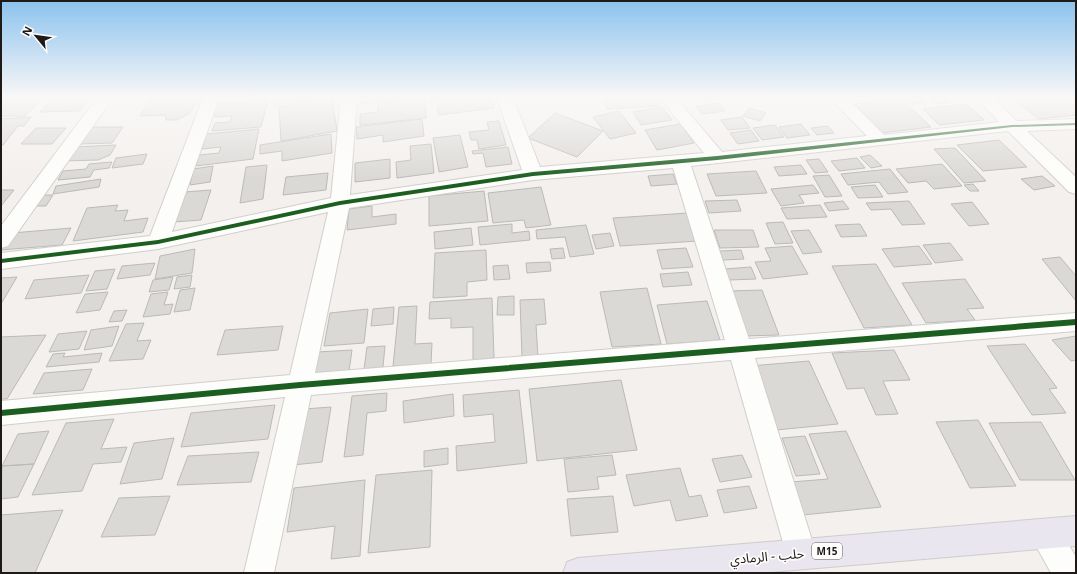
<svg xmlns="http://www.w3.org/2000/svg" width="1077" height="574" font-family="'Noto Sans','Noto Sans Arabic',sans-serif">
  <rect width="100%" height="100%" fill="#f3f0ed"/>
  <path fill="#dbd9d6" stroke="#bcbab8" d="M1,98H43L25,116H1Z
    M53,98H90L80,111L40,112Z
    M151,98H199L190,113L177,120H166L165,115L140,116Z
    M275,98H324L275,105Z
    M332,98L337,131L281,141L279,107Z
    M361,98H410V99L361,104Z
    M430,98H490L494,108L439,115L437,106H443L442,100L431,102Z
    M603,98H655L659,106L607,109Z
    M705,98H736L707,100Z
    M905,98H920L925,102L913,104Z
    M931,98H940L946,103L937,104Z
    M1012,98H1063L1076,107V115L1039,119Z
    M425,99L426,118L360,125V114L378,112V104Z
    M902,99L931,127L882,133L855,104Z
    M268,100L261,127L212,131L215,123L230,122L232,116L213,117L218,104Z
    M719,103L725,111L702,114L696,106Z
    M967,104L984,120L939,125L923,109Z
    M662,107L672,120L641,125L633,112Z
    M749,108L766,113L760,121L743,116Z
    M619,111L636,133L610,139L593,117Z
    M555,113L603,131L577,157L528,138Z
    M31,117L24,126H18L3,145H1V119Z
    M742,117L750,128L728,130L721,120Z
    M422,119L424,136L383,142V135L357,139L356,127Z
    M499,121L506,145L479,149L477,140H471L469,132L489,130L487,122Z
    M680,124L694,143L657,150L645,130Z
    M801,124L810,135L787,138L779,127Z
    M775,125L784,137L762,140L753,128Z
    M828,126L834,133L817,135L811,128Z
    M91,127H123L112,143L78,144Z
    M36,128H66L52,144H21Z
    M259,129L253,159L196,166L199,155L219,153L221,147L202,149L207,134Z
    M751,130L759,141L738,144L730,133Z
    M331,134L332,153L282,161V151L260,154V145Z
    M460,135L468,167L439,172L433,138Z
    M999,140L1027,167L983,171L957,145Z
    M431,144L434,173L397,178L396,162L411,160L410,146Z
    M116,145L110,155L98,160L63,161L74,147Z
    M508,147L512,164L486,167L483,153L473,154L472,151Z
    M955,148L986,181L964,183L934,149Z
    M147,154L143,164L112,168L116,158Z
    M870,155L882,166L871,168L860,157Z
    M857,158L865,168L839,171L831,161Z
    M390,159V178L355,182V163Z
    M819,159L828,172L815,173L806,160Z
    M112,162L109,168L94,170L90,177L58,180L63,171L86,169L89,164Z
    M942,164L962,186L934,189L926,181L908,183L896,169Z
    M267,165L263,199L240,203L246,167Z
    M801,165L807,174L779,176L774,167Z
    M213,166L210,182L190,185L193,169Z
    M890,169L908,192L888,194L879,182L848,185L841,174Z
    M756,171L767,193L716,196L707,174Z
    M328,173L326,190L283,195L286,177Z
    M673,174L677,184L651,186L648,176Z
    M829,175L842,196L825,197L813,176Z
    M1042,176L1055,186L1034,190L1021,179Z
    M101,179L99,187L53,194L56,186Z
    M973,184L979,191H970L964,185Z
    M813,185L819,193L799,195L804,203L781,206L771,189Z
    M875,185L883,197L858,198L851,187Z
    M541,187L551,225L526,228L524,220L493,223L488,193Z
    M1,190H14L1,206Z
    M211,190L201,220L174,222L185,192Z
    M484,191L488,221L429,226V196Z
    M43,195H53L46,206H35Z
    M737,200L741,211L709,213L705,201Z
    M843,201L849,209L829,211L824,203Z
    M909,201L925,224L902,225L891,209L871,210L866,203Z
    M972,202L989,224L969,226L951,204Z
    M118,205L115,211L128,210L124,221L148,218L143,232L73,241L87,208Z
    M820,205L827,217L787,219L781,208Z
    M372,206V217L396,214V224L347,230L349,209Z
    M688,213L698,241L620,246L613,218Z
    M783,222L793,243L775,244L766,223Z
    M512,224V233L529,231L530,240L480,245L478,227Z
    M860,224L867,236L841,237L835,225Z
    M586,225L594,254L570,257L565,237L537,239L536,230Z
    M71,228L62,245L1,250L12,233Z
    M471,228L473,245L435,249L434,232Z
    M714,230H753L759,247L720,248Z
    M809,230L822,252L803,254L791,231Z
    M610,233L614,246L596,249L592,235Z
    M950,243L963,260L935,263L923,245Z
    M792,246L808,274L763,279L755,262L771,261L765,248Z
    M919,246L932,264L894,267L882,249Z
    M563,248L565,258L552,259L550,249Z
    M686,248L693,267L662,269L657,250Z
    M195,249L192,273L155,279L160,256Z
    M486,250L487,280L467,282V296L433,298L435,253Z
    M741,250L744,259L723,260L720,251Z
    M1060,257L1076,276V301L1042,259Z
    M550,262L551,271L527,273L526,263Z
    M155,263L150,275L117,279L122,266Z
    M876,264L912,325L864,328L832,266Z
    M508,265L510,279L494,280L493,266Z
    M751,267L756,279L729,280L724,269Z
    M115,269L107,289L86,291L95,271Z
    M688,272L692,285L663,287L660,274Z
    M89,275L81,293L25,299L34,280Z
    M192,275L190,287L174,289L177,277Z
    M17,277L1,304V278Z
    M173,277L169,290L149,292L153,280Z
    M965,279L984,308L967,309L975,320L926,323L902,283Z
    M195,288L190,310L174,312L180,290Z
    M647,288L661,344L612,347L600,292Z
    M762,290L779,335L744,336L729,291Z
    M108,292L100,310L76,313L85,294Z
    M168,292L164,305L173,304L170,314L143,317L151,294Z
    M514,296V315H497L498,297Z
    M492,298L494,358L473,360V327L451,328V318L429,319L430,302Z
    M544,299L546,324L536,325L538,357H522L520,300Z
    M707,301L720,340L667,344L657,305Z
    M417,306L415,344L432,343L431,364L393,366L399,307Z
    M394,307L393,324L371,326L373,309Z
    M368,309L364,343L324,346L330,313Z
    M127,310L122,321L109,322L114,311Z
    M144,323L137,341L151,340L143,359L109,361L126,324Z
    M119,326L112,346L84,350L91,330Z
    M283,326L278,350L217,355L225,330Z
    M87,331L79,349L49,352L58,334Z
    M46,335L7,399H1V337Z
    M1076,336V360L1071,361L1052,340Z
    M1025,344L1057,388L1049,389L1066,413L1032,415L987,346Z
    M385,346L383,367L364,369L367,347Z
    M352,350L349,371L312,373L317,352Z
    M894,350L910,380L883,381L898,414L876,415L864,388L847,389L832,353Z
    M65,353L63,357L102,353L99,362L46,367L53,354Z
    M809,361L838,424L776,430L750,366Z
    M92,369L83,390L33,394L44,373Z
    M621,380L637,450L537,461L529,389Z
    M519,390L527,463L457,471L456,446L495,442L493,414L464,417L463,395Z
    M387,393L386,411L367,413L363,455L344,457L352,396Z
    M453,394L454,416L404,423L403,401Z
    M275,405L268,439L181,447L191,413Z
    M331,407L322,462L293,465L304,409Z
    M114,419L101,449L127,447L121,462L93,464L82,491L32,495L66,423Z
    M978,420L1016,486L970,488L936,422Z
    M1041,422L1075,480H1020L989,423Z
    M49,431L34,464L2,466L18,434Z
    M846,431L881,507L803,515L791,482L828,479L809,434Z
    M805,436L820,474L796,476L782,438Z
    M174,438L162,479L120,484L134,443Z
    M448,448V464L424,467V451Z
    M259,452L251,482L177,485L188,456Z
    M612,455L616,475L597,477L599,489L568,492L564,459Z
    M742,455L752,477L720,482L712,459Z
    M34,464L18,497L1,499L2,466Z
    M680,468L689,497L701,495L708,516L676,521L670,500L634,506L626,475Z
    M432,470L430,547L368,553L376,475Z
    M365,480L360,556L331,559L335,526L287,532L294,488Z
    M749,486L757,508L724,513L717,490Z
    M170,496L155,535L101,537L119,498Z
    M613,496L618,532L571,536L567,499Z
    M63,510L35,573H1V515Z"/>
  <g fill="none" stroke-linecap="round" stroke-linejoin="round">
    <g stroke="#d1cecc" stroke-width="2">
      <path id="street" d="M97,98H113L8,246L1,248V226Z
        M203,98H219L172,232L331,198L341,98H357L350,195L522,170L497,98H513L540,167L704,153L660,98H676L722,152L867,136L830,98H847L884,135L999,122L976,98H993L1017,121L1076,119V129L1027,131L1076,177V194L1069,192L1008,131L691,166L749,339L1076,313V331L755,358L816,553L812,564L801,568L790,564L786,553L731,360L311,395L274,573H244L285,397L1,425V401L290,375L328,212L158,249L1,269V253L150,236ZM673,168L725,340L315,373L349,208L533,180Z
        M1045,520L1056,524L1076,557V573H1051L1030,535L1034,524Z"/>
    </g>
    <g stroke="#ceccca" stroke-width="2">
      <path id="highway" d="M1076,516V546L758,573H563L567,562L578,558Z"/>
    </g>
    <use href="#street" fill="#fdfdfc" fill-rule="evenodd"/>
    <use href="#highway" fill="#e9e6f0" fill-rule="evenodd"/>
    <g stroke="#fffdfc" stroke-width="2">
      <path id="cycleway" d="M1076,123V125L1012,127L717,160L533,176L340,205L158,244L1,263V259L158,240L340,201L533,172L717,156L1012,125Z
        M1076,319V325L300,388L1,416V410L300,382Z"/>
    </g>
    <use href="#cycleway" fill="#1b5e20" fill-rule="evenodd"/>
  </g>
  <linearGradient id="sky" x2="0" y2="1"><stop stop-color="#8bc2ee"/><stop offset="0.55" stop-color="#faf8f7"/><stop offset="1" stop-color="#faf8f7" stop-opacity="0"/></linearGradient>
  <rect width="1077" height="178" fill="url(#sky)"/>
  <g text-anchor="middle" stroke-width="3.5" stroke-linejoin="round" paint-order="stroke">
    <rect fill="#fffdfc" stroke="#615e5c" stroke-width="1" x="812" y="543" width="30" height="16" rx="3"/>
    <g font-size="10" font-weight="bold" fill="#1d1a18">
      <text x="827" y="555">M15</text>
    </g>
    <g font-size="13" fill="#1d1a18" stroke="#fffdfc">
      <text transform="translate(767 556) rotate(-5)" y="5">حلب - الرمادي</text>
    </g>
  </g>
  <rect width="1077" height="574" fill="none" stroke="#1d1a18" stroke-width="4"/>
  <g transform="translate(36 36) rotate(299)" stroke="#fffdfc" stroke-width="3" paint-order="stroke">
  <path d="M0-3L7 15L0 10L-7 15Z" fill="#1d1a18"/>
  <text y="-6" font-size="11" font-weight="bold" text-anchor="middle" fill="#1d1a18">N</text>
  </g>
</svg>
